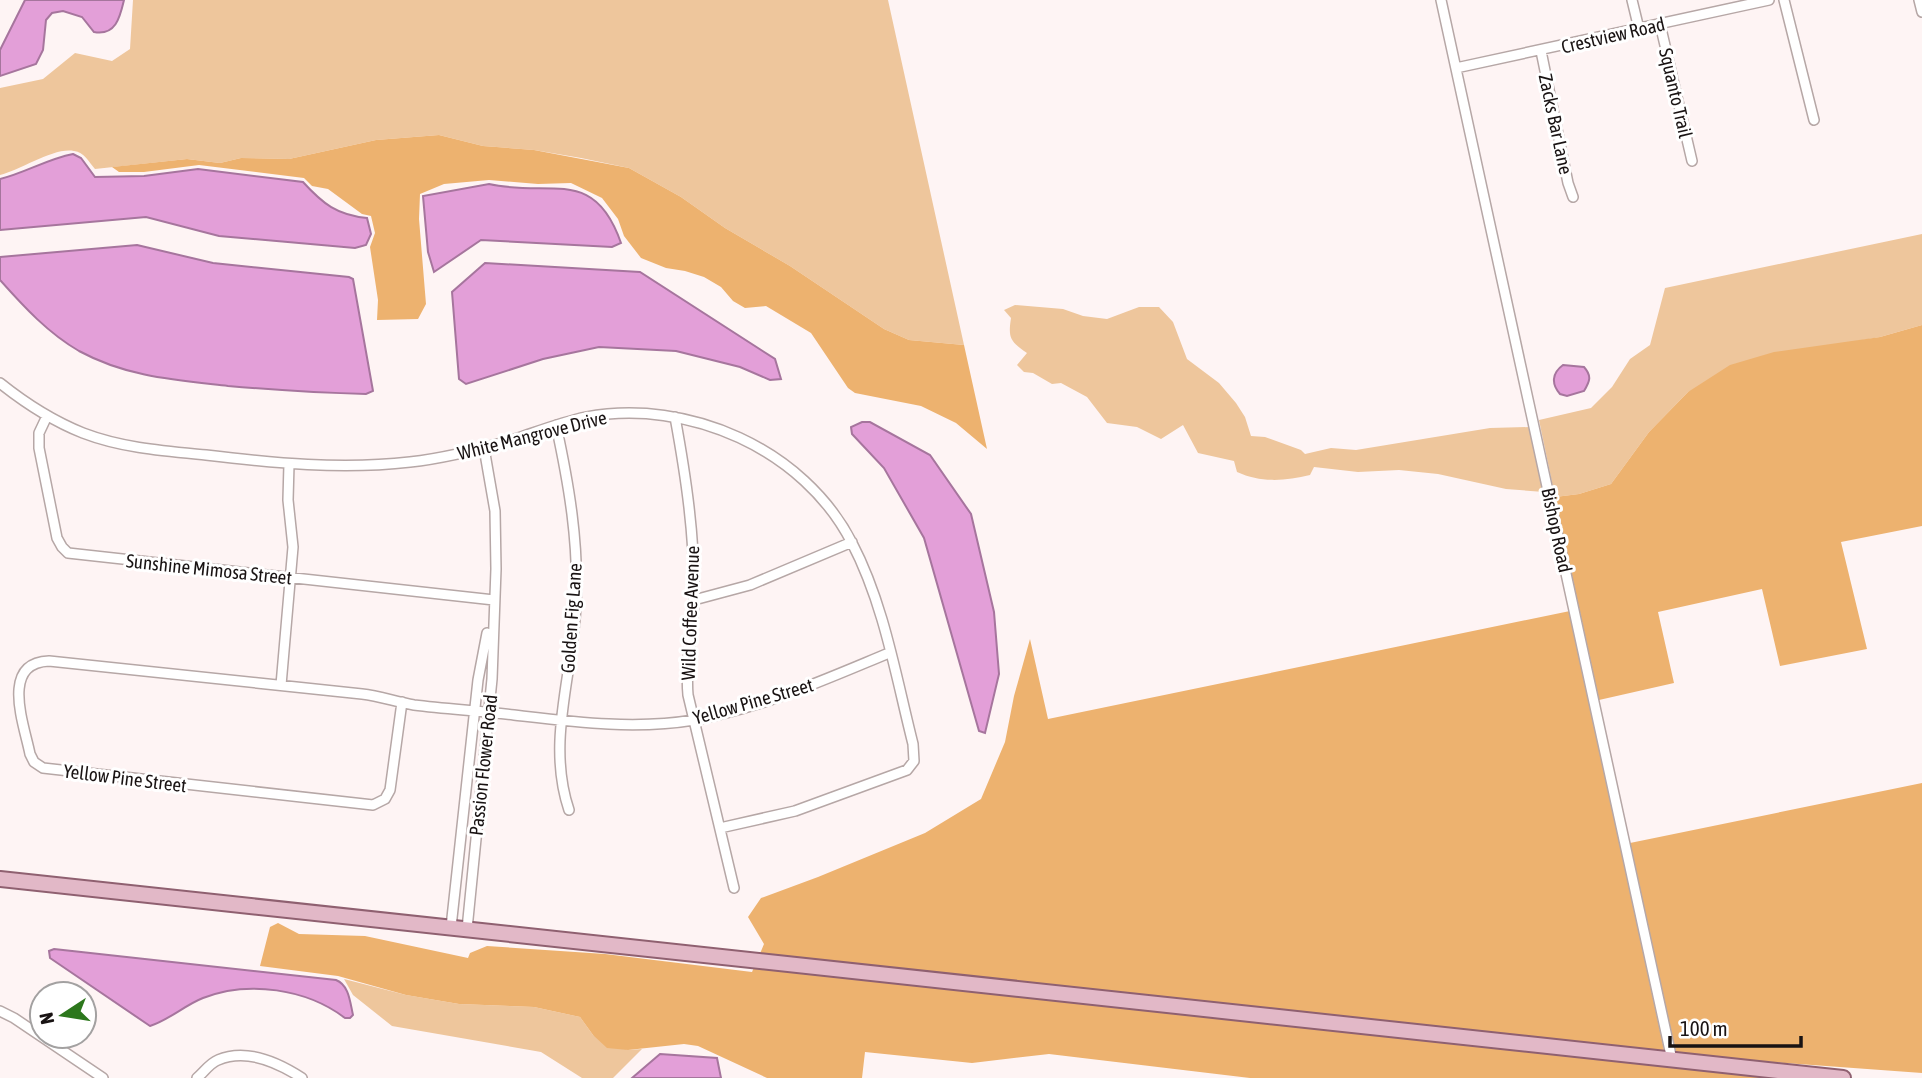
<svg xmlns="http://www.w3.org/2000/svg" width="1922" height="1078" font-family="'Asap Condensed',sans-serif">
  <rect width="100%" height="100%" fill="#fef4f4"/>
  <path fill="#eec69c" d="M133,0H888L964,345L909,340L884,329L790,266L725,228L681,197L629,168L581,158L534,150L483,146L439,135L376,140L289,159L241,158L220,163L187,159L95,169C89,162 84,152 74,151C54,147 21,170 0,175V88L43,79L75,53L112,61L130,49Z
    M1922,234V325L1880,337L1834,345L1688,392L1649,432L1611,484L1579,494L1555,497L1539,420L1591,408L1612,387L1630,359L1650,345L1665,288Z
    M1015,305L1063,309L1083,316L1107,319L1139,307H1159L1173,322L1187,359L1219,383L1236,403L1245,417L1251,436L1265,437L1301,450L1305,454L1331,448L1356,450L1490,428L1530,427L1544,492L1506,489L1438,474L1399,470L1358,472L1314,467L1310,475C1285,481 1261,483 1237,472L1234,461L1198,453L1183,425L1161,439L1137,427L1107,423L1087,397L1061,383L1052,384L1033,373L1024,372L1017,365L1027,353C1010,341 1008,338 1011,318L1004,310Z
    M344,979L406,995L459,1004L534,1007L580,1017L593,1035L628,1050L642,1049L613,1078H582L541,1052L392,1026L353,995Z"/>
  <path fill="#edb26f" d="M439,135L483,146L534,150L629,168L681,197L725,228L790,266L884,329L909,340L964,345L987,449L956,423L921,406L855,393L848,388L811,333L766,306L745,308L733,301L721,287L704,277L685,271L666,268L641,258L624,236L618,219L602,198L571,183L538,184L489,180L444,184L420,194L419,219L426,304L418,319L377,320L378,300L370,247L375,233L371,216L362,214L328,189L312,186L304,178L199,165L144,172H119L112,167L187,159L220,163L241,158L289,159L376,140Z
    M1922,325V526L1841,542L1867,649L1780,666L1762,589L1658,612L1674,683L1599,700L1555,497L1579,494L1611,484L1649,432L1688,392L1730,365L1774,352L1880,337Z
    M1570,611L1665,1054L759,956L764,944L748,917L761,898L818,877L925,833L981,799L1005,742L1014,696L1030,639L1048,719Z
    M1922,783V1073L1676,1055L1630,843Z
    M278,923L299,934L365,936L468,958L470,953L487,946L605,954L752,972L755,965L1672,1064L1773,1078H1250L1049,1054L972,1063L865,1052L862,1078H767L698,1046L684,1044L628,1050L607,1048L593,1035L580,1017L534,1007L459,1004L406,995L338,976L260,966L270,927Z"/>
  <path fill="#e39fd8" stroke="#a6759d" stroke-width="2" d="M25,0H124C120,17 116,36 94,32L82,17L63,11L52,13L46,20L43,50L36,64L0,76V50Z
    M73,154L81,158L95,177L144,176L198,169L303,182C323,204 337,215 367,218L371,234L366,245L355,248L219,236L146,217L0,230V179C25,173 47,159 73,154Z
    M489,184C550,198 594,165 621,243L612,247L481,240L434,272L428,252L423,196Z
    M137,245L213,263L349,277L353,279L373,391L366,394C320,393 275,390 228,386C175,380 127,377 79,351C48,333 24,307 0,280V257Z
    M485,263L640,272L775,359L781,379L770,380L740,367L676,351L599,347L543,359L466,384L459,379L452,292Z
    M1563,365L1584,367C1592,376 1590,381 1584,391L1567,396L1560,394C1551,384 1552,373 1563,365Z
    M862,422H870L930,455L971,514L994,612L999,674L985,733L979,731L924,538L884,468L852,434L851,427Z
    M54,949L336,980C349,985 350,1002 353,1015L350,1018H345C307,989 248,980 203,998C185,1005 169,1020 150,1026L50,958L49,951Z
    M660,1054L717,1058L721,1078H632Z"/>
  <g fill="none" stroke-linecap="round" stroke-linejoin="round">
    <g stroke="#b6a7a6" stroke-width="12">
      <path id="street" d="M1441,0L1672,1060
        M1632,0L1639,29
        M1784,0L1814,120
        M1919,0L1922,12
        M1660,24L1692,161
        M1541,51L1568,183L1573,197
        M1456,68L1769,0
        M0,383C25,403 53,421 83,433C122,448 164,451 206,455C274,463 341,470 410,462C446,458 481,449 515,439C539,431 562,422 586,417C688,398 804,449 852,543C884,604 896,677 913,744L914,761L907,770L795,811L720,828
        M47,416L39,433V448L57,538L62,547L68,553L494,600
        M675,417C686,477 695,537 694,599C693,631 685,663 688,695L734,888
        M556,425C569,485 579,543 576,605C573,674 546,742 569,810
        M694,600L750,585L852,542
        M281,685L293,547L288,500L289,464
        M402,702L390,790L385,799L373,805L43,768L34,762L30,754C24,724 0,663 49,661L362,694C380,696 396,702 414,705C447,709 481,711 514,715C574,722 634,730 694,720C762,708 826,679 889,653
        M451,927L478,680L487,633
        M467,929L492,679L496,569L495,511L484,448
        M0,1011L14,1018L103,1078
        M197,1078C204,1072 210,1063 218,1060C246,1048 279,1063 302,1078"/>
    </g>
    <g stroke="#8f6070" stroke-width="18">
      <path id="primary" d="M0,879L1843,1078"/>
    </g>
    <use href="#street" stroke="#fff" stroke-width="9"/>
    <use href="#primary" stroke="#e2b8c7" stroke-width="14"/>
  </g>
  <g text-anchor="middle" stroke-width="6" stroke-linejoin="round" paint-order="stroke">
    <g font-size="19" fill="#191313" stroke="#fff">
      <text transform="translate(1613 35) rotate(-13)" y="7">Crestview Road</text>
      <text transform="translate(1676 93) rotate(77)" y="7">Squanto Trail</text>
      <text transform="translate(1556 124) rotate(78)" y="7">Zacks Bar Lane</text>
      <text transform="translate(532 435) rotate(-14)" y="7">White Mangrove Drive</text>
      <text transform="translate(1557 530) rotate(78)" y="7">Bishop Road</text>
      <text transform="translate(209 569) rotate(6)" y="7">Sunshine Mimosa Street</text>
      <text transform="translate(690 613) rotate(-88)" y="7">Wild Coffee Avenue</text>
      <text transform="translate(571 618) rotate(-86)" y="7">Golden Fig Lane</text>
      <text transform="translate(753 701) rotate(-16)" y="7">Yellow Pine Street</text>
      <text transform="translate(483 765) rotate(-84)" y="7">Passion Flower Road</text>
      <text transform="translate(125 778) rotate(7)" y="7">Yellow Pine Street</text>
    </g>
  </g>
  <g transform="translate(63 1015) rotate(258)"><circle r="33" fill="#ffffff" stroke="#a3a1a1" stroke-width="2"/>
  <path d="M0-5L12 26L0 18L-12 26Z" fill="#2c771c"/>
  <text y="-10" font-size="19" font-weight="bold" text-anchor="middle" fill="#191313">N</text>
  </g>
  <path d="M1670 1036v10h131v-10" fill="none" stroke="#191313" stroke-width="3.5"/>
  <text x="1680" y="1036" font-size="21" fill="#191313" stroke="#ffffff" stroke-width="5" paint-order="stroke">100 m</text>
</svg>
